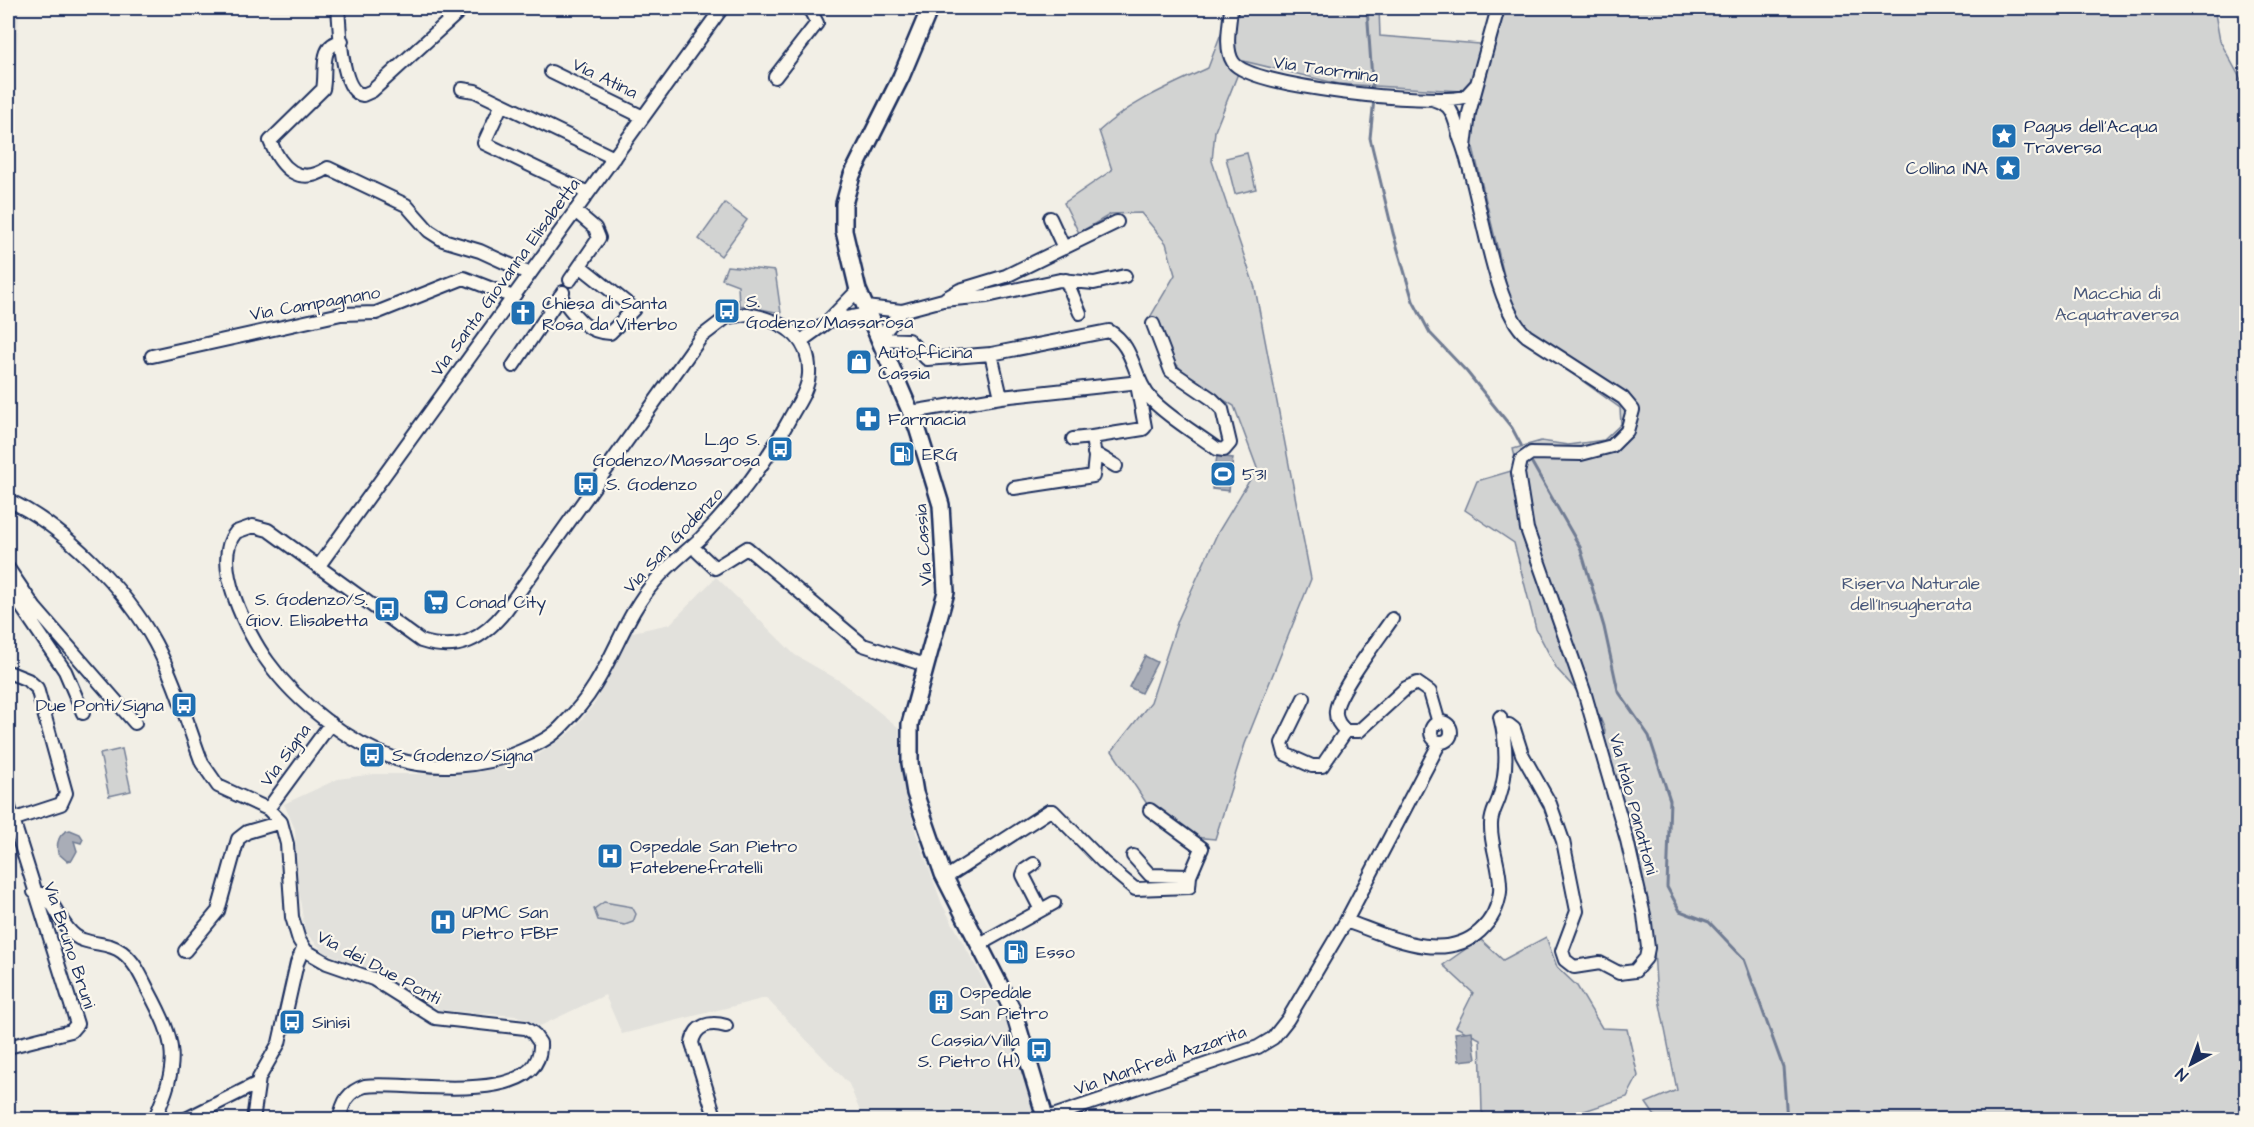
<svg xmlns="http://www.w3.org/2000/svg" width="2254" height="1127" font-family="'Architects Daughter',sans-serif">
  <rect width="100%" height="100%" fill="#f2efe6"/>
  <filter id="ink" filterUnits="userSpaceOnUse"><feTurbulence type="fractalNoise" baseFrequency=".0167" numOctaves="2"/><feDisplacementMap in="SourceGraphic" scale="12" xChannelSelector="R" yChannelSelector="G"/><feConvolveMatrix kernelMatrix="1 2 1 2 8 2 1 2 1" color-interpolation-filters="sRGB"/></filter>
  <g filter="url(#ink)">
    <path fill="#e2e1dc" d="M8,8H19L16,65L8,94Z
      M716,577L795,655L842,682L899,728L903,783L916,833L942,904L1011,1031L1035,1113L1014,1120L863,1119L849,1084L766,998L622,1034L605,995L540,1026L517,1016L439,1010L393,978L324,952L305,932L297,879L295,829L284,804L338,779L374,774H423L508,767L539,754L570,733L595,703L628,633L670,624Z"/>
    <path fill="#d2d3d2" stroke="#768198" stroke-width="1.5" d="M1224,8H1379L1380,36L1492,45L1501,8H2214L2220,41L2246,89V1119H1657L1646,1103L1677,1090L1656,984L1654,948L1623,806L1603,742L1605,730L1599,715L1557,669L1536,629L1514,543L1465,510L1477,481L1518,469L1513,449L1541,441L1568,445L1604,440L1621,424L1620,408L1538,349L1509,296L1472,143L1479,92L1339,84L1243,61L1215,131L1212,161L1255,288L1311,579L1245,744L1215,839L1192,837L1147,804L1112,751L1151,702L1178,620L1217,534L1257,468L1234,406L1190,380L1154,338L1149,319L1175,275L1166,243L1141,213L1111,214L1079,233L1064,203L1112,170L1099,131C1130,102 1170,86 1208,68L1223,28Z
      M1247,153L1256,189L1235,194L1226,158Z
      M725,203L747,220L721,256L699,239Z
      M727,266L775,271L781,313L739,305L738,285L722,279Z
      M122,749L131,791L109,796L100,754Z
      M604,902L632,907L636,914L633,922L625,925L598,920L594,909Z
      M1546,937L1557,967L1577,986L1602,1028L1627,1029L1638,1076L1627,1097L1560,1119H1491L1482,1112L1480,1039L1456,1027L1473,993L1443,965L1480,939L1503,960Z"/>
    <path fill="#a9adb7" stroke="#707b93" stroke-width="1.5" d="M1217,456L1233,458L1229,491L1212,489Z
      M1145,656L1157,662L1141,693L1129,687Z
      M70,830L80,834L83,839L81,843L74,841L77,851L72,860L67,861L58,853C56,843 59,832 70,830Z
      M1472,1031L1476,1059L1459,1061L1455,1033Z"/>
    <g fill="none" stroke-linecap="round" stroke-linejoin="round">
      <path stroke="#707b93" stroke-width="3" d="M1367,8L1373,93
        M1374,99L1370,138L1393,233L1413,301L1430,333L1467,372L1512,428L1521,445
        M1532,463L1580,547L1604,627L1618,691L1649,736L1670,800L1667,887L1680,911L1709,922L1744,959L1783,1067L1787,1120"/>
      <g stroke="#1b2f5e" stroke-width="16">
        <path id="minor" d="M338,8C340,27 340,92 363,95L372,91L463,8
          M1231,8C1230,23 1224,48 1233,62C1250,88 1432,105 1465,97L1477,84
          M342,41C318,45 327,71 323,89L270,141C281,168 299,187 328,168L406,205L429,231L443,240L480,251L530,274
          M551,72L643,117
          M775,77L817,23L809,8
          M462,89L475,91L502,104
          M1432,99C1438,101 1444,103 1448,107C1456,116 1457,131 1461,141C1480,188 1492,308 1527,336L1623,398L1633,410L1627,431L1612,446L1581,454L1531,453L1521,460L1518,473L1527,529L1584,691L1627,840L1644,915L1648,948L1646,958L1635,971L1619,973L1600,963L1574,967L1565,960L1562,951L1577,911L1563,841L1550,804L1522,754L1514,729L1509,725L1502,726
          M1465,147L1469,113L1498,8
          M588,193L484,143L502,104L614,158
          M1050,218L1064,248
          M570,280L599,238L595,228L575,211
          M1066,280L1080,313
          M560,296C574,314 585,333 610,333L634,309L580,266
          M946,298L960,290L1006,276L1117,222
          M865,307L902,311L943,300L987,296L1060,280L1094,283L1125,276
          M747,314C780,320 811,335 809,374C808,391 796,406 789,420C765,465 736,502 701,538C686,552 670,564 656,580C627,613 618,648 595,685C586,700 573,715 560,728C549,739 535,745 521,751C485,767 434,771 396,759C349,743 297,703 268,662C248,635 210,562 236,532L253,526L268,530L421,641C458,653 483,639 506,610L701,337L727,317Z
          M830,321L868,314
          M879,338L902,311
          M880,339L908,340L927,359L991,354L1109,331C1136,347 1132,379 1153,401C1171,419 1197,434 1217,449L1224,450L1230,443L1222,409L1212,399L1171,371L1153,324
          M801,341L826,323L858,290
          M991,354L1001,397
          M152,356L341,314L376,313L464,278L513,297
          M513,366L563,292
          M911,412L1001,397L1140,382
          M1073,439L1092,437
          M1094,453L1116,466
          M1014,488L1093,476L1095,457L1092,437L1143,429L1145,427L1138,390L1142,387
          M8,500C62,525 126,589 155,643C175,680 187,723 202,763L218,786L268,809L281,822L287,844L292,917L299,940L306,951L327,963L373,979L435,1018L525,1028L533,1033L540,1043C544,1110 401,1080 365,1086C347,1092 343,1102 339,1120
          M698,552L715,568L747,548L863,645L925,665
          M318,567L722,8
          M8,568L35,608
          M8,587L65,671L83,713
          M27,612L35,608L135,723
          M1392,619C1380,637 1337,692 1336,711C1335,719 1340,726 1346,731H1359L1406,688L1417,683L1430,692L1439,723
          M8,672L28,680L37,688L66,793L61,804L12,820
          M1304,698L1282,743L1285,754L1312,766H1322L1346,731
          M1431 732a10 10 0 1 1 20 0a10 10 0 1 1-20 0Z
          M8,804L77,1024L71,1031L8,1047
          M268,809L331,723
          M1150,810L1202,848L1190,876
          M1034,864L1025,870L1023,875L1041,910
          M945,878L1049,811H1053L1103,862L1135,889L1189,887L1190,876L1150,875L1133,856
          M34,892L46,895C57,909 66,935 83,940C97,945 110,943 122,952C135,962 141,976 148,990C177,1044 180,1062 154,1120
          M1346,921C1386,935 1443,965 1480,931C1492,920 1498,908 1500,892C1502,869 1490,847 1491,824C1491,814 1496,807 1499,798C1508,771 1507,744 1500,717
          M980,944L1054,903
          M185,951L218,911L238,839L247,832L281,822
          M184,1120L258,1083
          M253,1120L259,1078L279,1043L297,963L303,949
          M716,1120L692,1043C695,1025 710,1021 726,1026
          M1041,1120L1258,1047L1273,1038L1288,1019L1346,921L1440,742"/>
      </g>
      <g stroke="#1b2f5e" stroke-width="20">
        <path id="major" d="M930,8L901,77L852,175L844,204V231L858,290L917,427L941,505L946,592L910,724V763L915,793L943,874L1014,1013L1046,1120"/>
      </g>
      <use href="#minor" stroke="#fbf7ec" stroke-width="12"/>
      <use href="#major" stroke="#fbf7ec" stroke-width="15"/>
    </g>
  </g>
  <defs>
    <g id="sight-square" transform="scale(1.35)"><rect x="-9" y="-9" width="18" height="18" rx="4" fill="#1f6fb2" stroke="#fbf7ec"/><path d="M0-6L1.8-2.2L6-1.7L2.9 1.2L3.7 5.4L0 3.3L-3.7 5.4L-2.9 1.2L-6-1.7L-1.8-2.2Z" fill="#fff"/></g>
    <g id="bus-square" transform="scale(1.35)"><rect x="-9" y="-9" width="18" height="18" rx="4" fill="#1f6fb2" stroke="#fbf7ec"/><path d="M-5-6H5V4H4V6H2V4H-2V6H-4V4H-5ZM-3.5-4V0h7V-4ZM-3.5 1.2v1.5H-2V1.2ZM2 1.2v1.5H3.5V1.2Z" fill="#fff"/></g>
    <g id="church-square" transform="scale(1.35)"><rect x="-9" y="-9" width="18" height="18" rx="4" fill="#1f6fb2" stroke="#fbf7ec"/><path d="M-1.2-6h2.4v3.5h3.3v2.4h-3.3V6h-2.4V-.1h-3.3v-2.4h3.3Z" fill="#fff"/></g>
    <g id="shop-square" transform="scale(1.35)"><rect x="-9" y="-9" width="18" height="18" rx="4" fill="#1f6fb2" stroke="#fbf7ec"/><path d="M-5-2.5h2.3a2.7 3.5 0 0 1 5.4 0H5L5.5 6h-11ZM-1.5-2.5h3a1.5 2.3 0 0 0-3 0Z" fill="#fff"/></g>
    <g id="pharmacy-square" transform="scale(1.35)"><rect x="-9" y="-9" width="18" height="18" rx="4" fill="#1f6fb2" stroke="#fbf7ec"/><path d="M-2-6h4v4h4v4h-4v4h-4v-4h-4v-4h4Z" fill="#fff"/></g>
    <g id="fuel-square" transform="scale(1.35)"><rect x="-9" y="-9" width="18" height="18" rx="4" fill="#1f6fb2" stroke="#fbf7ec"/><path d="M-5.5-6h7V0h2V4h1.3V-2.5L3-4.5l.8-.8L6-3V5H2.5V1h-1V6h-7ZM-4.2-4.7v3.2H.2V-4.7Z" fill="#fff"/></g>
    <g id="stadium-square" transform="scale(1.35)"><rect x="-9" y="-9" width="18" height="18" rx="4" fill="#1f6fb2" stroke="#fbf7ec"/><path d="M0-5a6.5 5 0 1 0 0 10a6.5 5 0 1 0 0-10ZM-3.5-1.8h7v3.6h-7Z" fill="#fff"/></g>
    <g id="supermarket-square" transform="scale(1.35)"><rect x="-9" y="-9" width="18" height="18" rx="4" fill="#1f6fb2" stroke="#fbf7ec"/><path d="M-6-5.5h2.5l.6 2H6L4.5 2H-2.5L-4.4-4H-6ZM-1.5 3.2a1.3 1.3 0 1 0 .1 0ZM3 3.2a1.3 1.3 0 1 0 .1 0Z" fill="#fff"/></g>
    <g id="hospital-square" transform="scale(1.35)"><rect x="-9" y="-9" width="18" height="18" rx="4" fill="#1f6fb2" stroke="#fbf7ec"/><path d="M-5-5h3v3.5h4V-5h3V5h-3V1.5h-4V5h-3Z" fill="#fff"/></g>
    <g id="building-square" transform="scale(1.35)"><rect x="-9" y="-9" width="18" height="18" rx="4" fill="#1f6fb2" stroke="#fbf7ec"/><path d="M-4-6H4V6H1V3H-1V6H-4ZM-2.5-4.3h1.7v1.8h-1.7ZM.8-4.3h1.7v1.8H.8ZM-2.5-1h1.7V.8h-1.7ZM.8-1h1.7V.8H.8Z" fill="#fff"/></g>
  </defs>
  <g fill-rule="evenodd">
    <use href="#sight-square" x="2004" y="136"/>
    <use href="#sight-square" x="2008" y="168"/>
    <use href="#bus-square" x="727" y="311"/>
    <use href="#church-square" x="523" y="313"/>
    <use href="#shop-square" x="859" y="362"/>
    <use href="#pharmacy-square" x="868" y="419"/>
    <use href="#bus-square" x="780" y="449"/>
    <use href="#fuel-square" x="902" y="454"/>
    <use href="#stadium-square" x="1223" y="474"/>
    <use href="#bus-square" x="586" y="484"/>
    <use href="#supermarket-square" x="436" y="602"/>
    <use href="#bus-square" x="387" y="609"/>
    <use href="#bus-square" x="184" y="705"/>
    <use href="#bus-square" x="372" y="755"/>
    <use href="#hospital-square" x="610" y="856"/>
    <use href="#hospital-square" x="443" y="922"/>
    <use href="#fuel-square" x="1016" y="952"/>
    <use href="#building-square" x="941" y="1002"/>
    <use href="#bus-square" x="292" y="1022"/>
    <use href="#bus-square" x="1039" y="1050"/>
  </g>
  <g text-anchor="middle" stroke-width="4.5" stroke-linejoin="round" paint-order="stroke">
    <g font-size="18" fill="#1b2f5e" stroke="#fbf7ec">
      <text transform="translate(1326 69) rotate(8)" y="6">Via Taormina</text>
      <text transform="translate(605 78) rotate(26)" y="6">Via Atina</text>
      <text transform="translate(505 277) rotate(-54)" y="6">Via Santa Giovanna Elisabetta</text>
      <text transform="translate(315 303) rotate(-10)" y="6">Via Campagnano</text>
      <text transform="translate(673 540) rotate(-47)" y="6">Via San Godenzo</text>
      <text transform="translate(923 545) rotate(-94)" y="6">Via Cassia</text>
      <text transform="translate(285 755) rotate(-54)" y="6">Via Signa</text>
      <text transform="translate(1634 804) rotate(75)" y="6">Via Italo Panattoni</text>
      <text transform="translate(70 945) rotate(72)" y="6">Via Bruno Bruni</text>
      <text transform="translate(379 967) rotate(28)" y="6">Via dei Due Ponti</text>
      <text transform="translate(1160 1060) rotate(-19)" y="6">Via Manfredi Azzarita</text>
    </g>
    <g font-size="18" fill="#1b2f5e" stroke="#fbf7ec" text-anchor="start">
      <text x="2024" y="132">Pagus dell'Acqua<tspan x="2024" dy="21">Traversa</tspan></text>
      <text x="1988" y="174" text-anchor="end">Collina INA</text>
      <text x="746" y="307">S.<tspan x="746" dy="21">Godenzo/Massarosa</tspan></text>
      <text x="542" y="309">Chiesa di Santa<tspan x="542" dy="21">Rosa da Viterbo</tspan></text>
      <text x="878" y="358">Autofficina<tspan x="878" dy="21">Cassia</tspan></text>
      <text x="888" y="425">Farmacia</text>
      <text x="760" y="445" text-anchor="end">L.go S.<tspan x="760" dy="21">Godenzo/Massarosa</tspan></text>
      <text x="922" y="460">ERG</text>
      <text x="1242" y="480">531</text>
      <text x="606" y="490">S. Godenzo</text>
      <text x="368" y="605" text-anchor="end">S. Godenzo/S.<tspan x="368" dy="21">Giov. Elisabetta</tspan></text>
      <text x="456" y="608">Conad City</text>
      <text x="164" y="711" text-anchor="end">Due Ponti/Signa</text>
      <text x="392" y="761">S. Godenzo/Signa</text>
      <text x="630" y="852">Ospedale San Pietro<tspan x="630" dy="21">Fatebenefratelli</tspan></text>
      <text x="462" y="918">UPMC San<tspan x="462" dy="21">Pietro FBF</tspan></text>
      <text x="1036" y="958">Esso</text>
      <text x="960" y="998">Ospedale<tspan x="960" dy="21">San Pietro</tspan></text>
      <text x="312" y="1028">Sinisi</text>
      <text x="1020" y="1046" text-anchor="end">Cassia/Villa<tspan x="1020" dy="21">S. Pietro (H)</tspan></text>
    </g>
    <g font-size="18" fill="#49587b" stroke="#fbf7ec">
      <text x="2117" y="299">Macchia di<tspan x="2117" dy="21">Acquatraversa</tspan></text>
      <text x="1911" y="589">Riserva Naturale<tspan x="1911" dy="21">dell'Insugherata</tspan></text>
    </g>
  </g>
  <rect width="2254" height="1127" fill="none" stroke="#fbf7ec" stroke-width="30"/>
  <rect x="15" y="15" width="2224" height="1097" fill="none" stroke="#1b2f5e" stroke-width="2" filter="url(#ink)"/>
  <g transform="translate(2191 1064) rotate(221)" stroke="#fbf7ec" stroke-width="4.5" paint-order="stroke">
  <path d="M0-4.5L10 22L0 15L-10 22Z" fill="#1b2f5e"/>
  <text y="-9" font-size="16" font-weight="bold" text-anchor="middle" fill="#1b2f5e">N</text>
  </g>
</svg>
